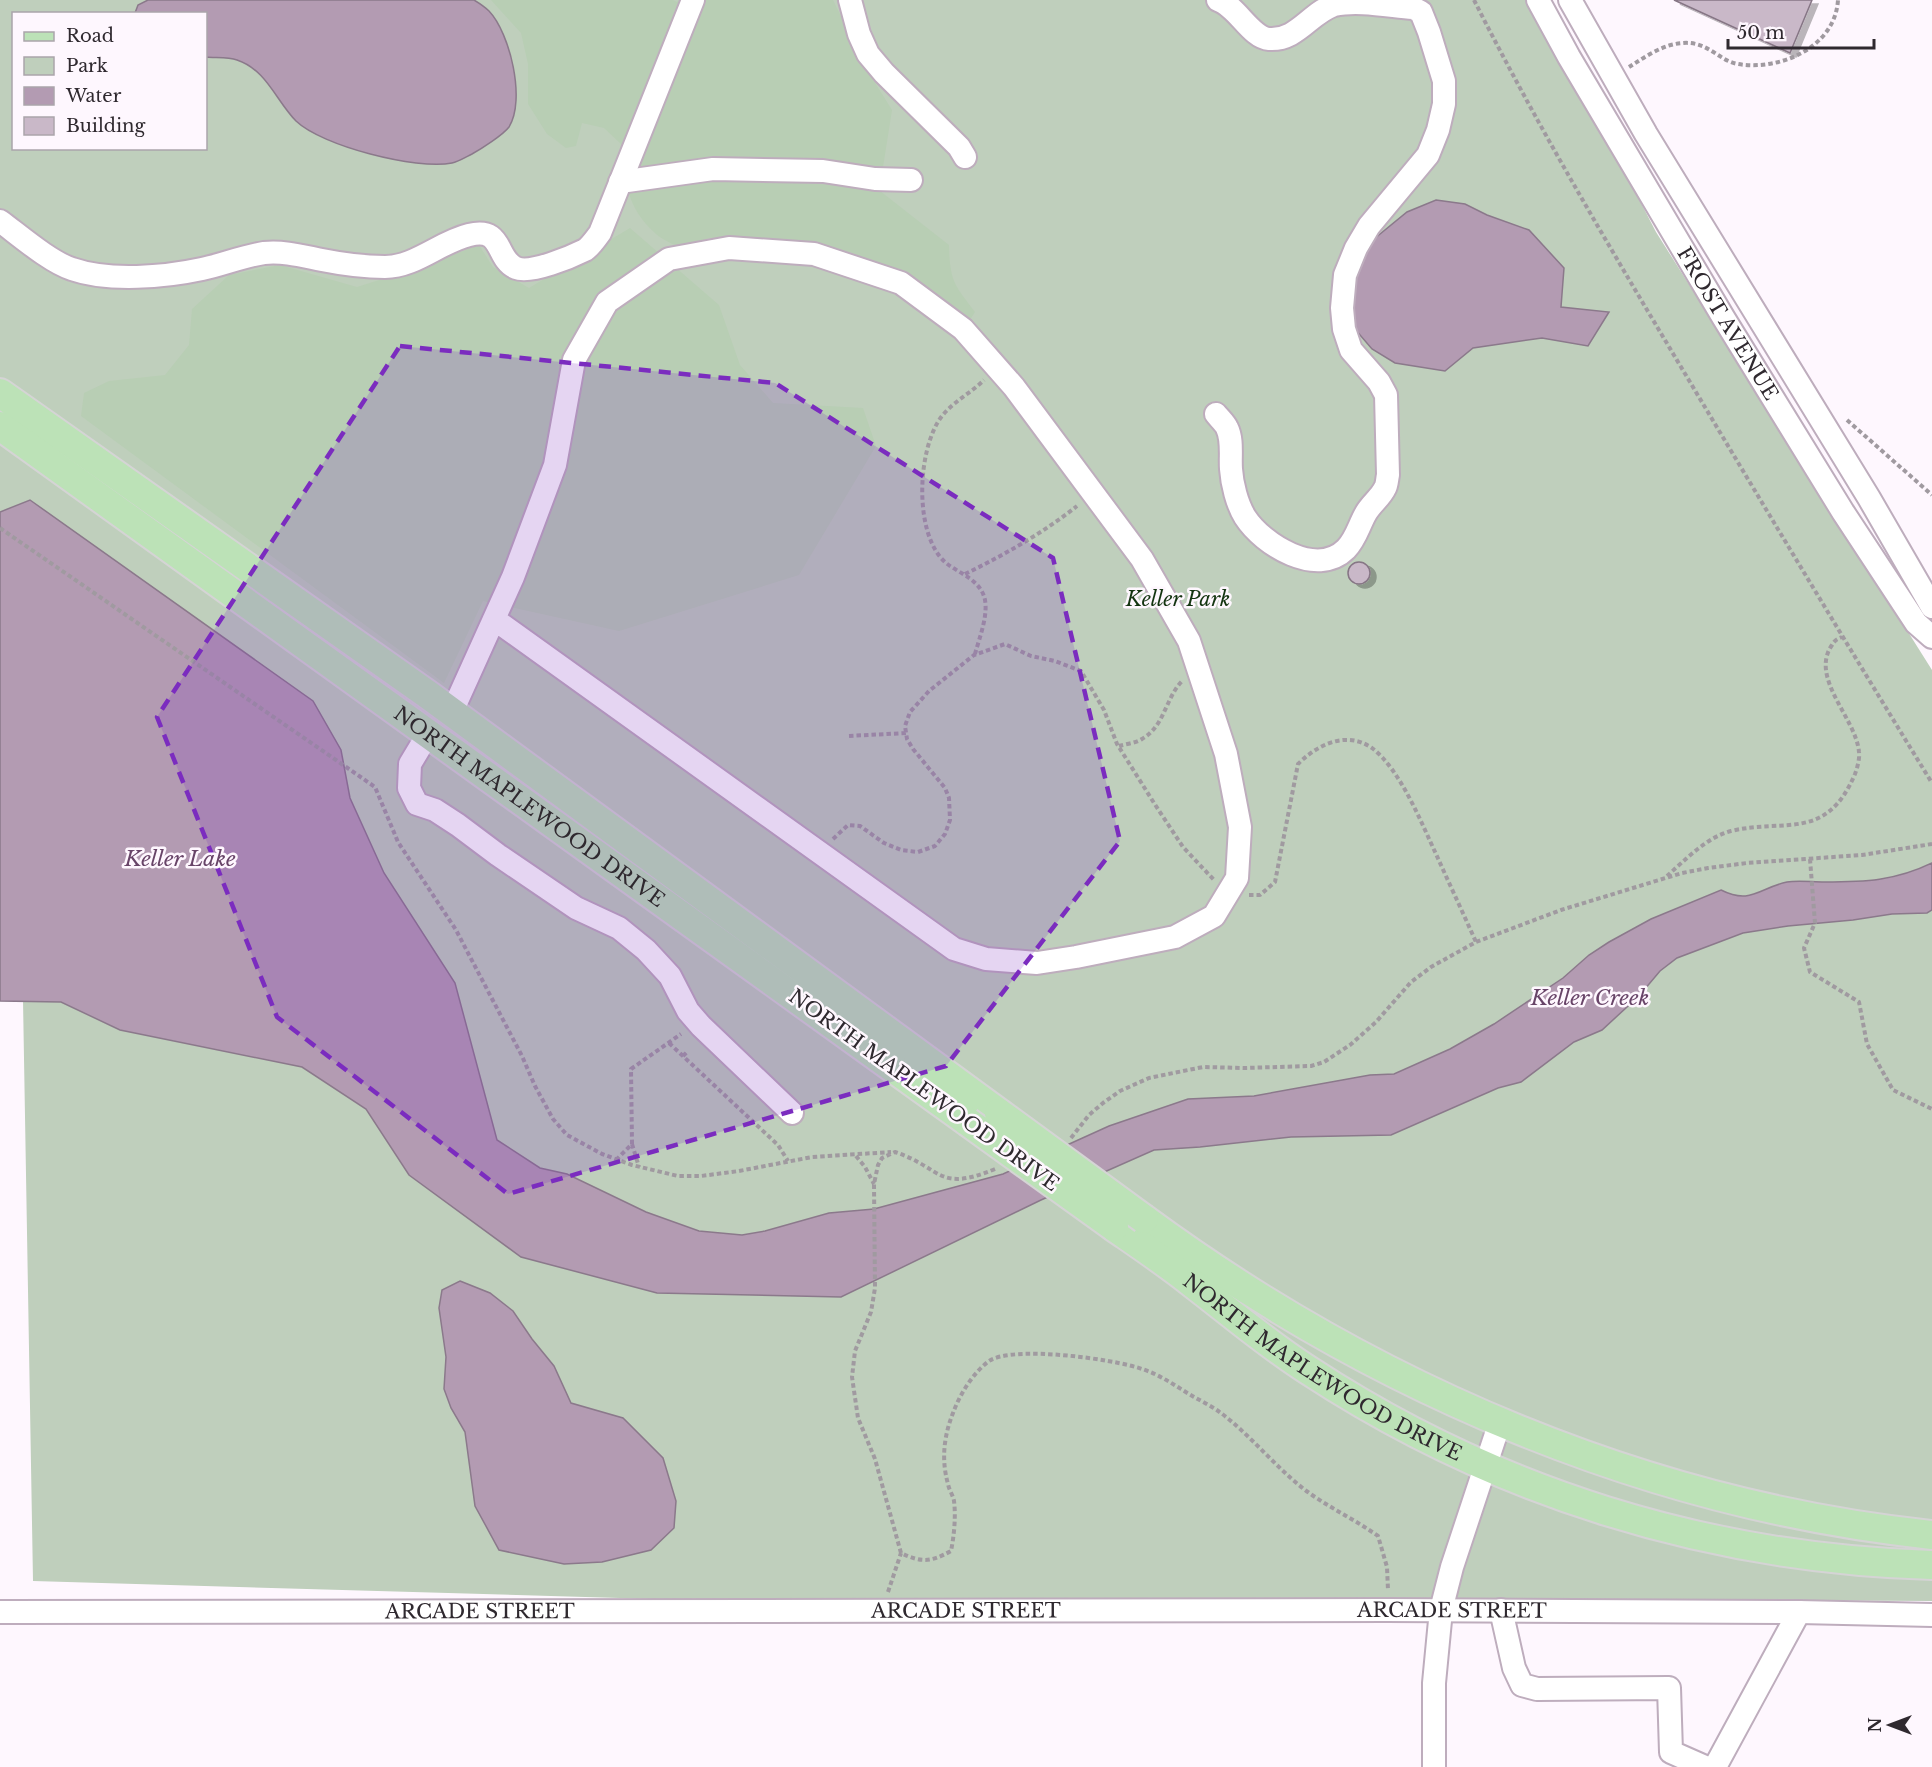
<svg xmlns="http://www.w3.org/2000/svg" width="1932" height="1767" font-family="'Libre Baskerville',serif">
  <defs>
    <filter id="shadow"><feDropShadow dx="6" dy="4" stdDeviation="0" flood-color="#0004"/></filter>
  </defs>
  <rect width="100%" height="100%" fill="#fef7fe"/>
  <path fill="#bfcfbc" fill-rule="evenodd" d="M0,0H1536L1656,232L1932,670V1601L1388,1598L654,1599L33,1581L23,1000L61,1002L120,1030L302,1067L366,1109L409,1175L657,1293L874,1209L829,1213L765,1231L742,1235L699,1231L646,1212L567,1174L540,1168L497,1140L455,983L384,873L350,798L341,750L30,500L0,512ZM14,14H206V148H14Z"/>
  <path fill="#b8ceb4" d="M491,0H673L677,2L679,0H833L869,73L892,110L883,167L875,187L949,245C950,282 954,284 975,312L968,323L911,278L850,252L762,239L709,238L681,248C673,244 663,240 656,234C625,206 626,182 621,144L604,128L582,123L576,146L566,148L547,134L528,104V64L521,33Z
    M630,228L719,305L740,365L773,403L863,408L876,446L799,575L619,631L483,601L444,683L81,416L84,393L109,381L165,375L189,345L192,309L229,275L280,265L357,287L420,267L479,245L493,267L529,288Z"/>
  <path fill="#b39bb2" stroke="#8b798b" stroke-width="1.5" d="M148,0H474C479,3 485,7 489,11C510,33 526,100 509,127C503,135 481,149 472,154C466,157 458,162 452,163C416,170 322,146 296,121C276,101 267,70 237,60C228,57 215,58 206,57V14L135,13L138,5Z
    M1436,200L1465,204L1487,215L1529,230L1564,268L1561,307L1609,312L1588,346L1542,338L1473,348L1445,371L1395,363L1372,349L1354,328L1351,300L1353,280L1363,255L1374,239L1407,212Z
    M30,500L313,701L341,750L350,798L384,873L455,983L497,1140L540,1168L567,1174L646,1212L699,1231L742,1235L765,1231L829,1213L874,1209L1003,1174L1109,1126L1188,1099L1254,1096L1370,1075L1394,1074L1450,1049L1494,1024L1563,978L1589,955L1609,942L1651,919L1721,890C1751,905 1759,888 1787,882C1798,880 1812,882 1824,882C1865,882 1895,881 1932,863V910L1927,913L1892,914L1853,920L1788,926L1743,933L1677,958L1660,971L1639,996L1602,1030L1574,1042L1521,1082L1498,1088L1391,1135L1291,1137L1200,1147L1154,1150L1041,1200L841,1297L657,1293L521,1257L409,1175L366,1109L302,1067L120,1030L61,1002L0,1001V512Z
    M460,1281L490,1293L513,1311L532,1339L554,1366L571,1403L623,1418L663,1458L676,1501L674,1528L651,1550L602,1562L564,1564L499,1550L475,1506L465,1432L451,1408L444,1389L446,1357L439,1308L442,1290Z"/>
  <path fill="#c9b8c8" stroke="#867685" stroke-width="1.5" filter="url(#shadow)" d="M1674,0H1812L1790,53Z
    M1348 573a11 11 0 1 1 22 0a11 11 0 1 1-22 0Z"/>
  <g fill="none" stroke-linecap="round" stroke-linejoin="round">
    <g stroke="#beadbd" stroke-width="26">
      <g id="minor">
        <path d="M850,0L859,34L868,54L884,73L959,147L965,157"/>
        <path id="s1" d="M1538,0L1569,57L1723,317L1843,512L1916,623L1932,637"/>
        <path d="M1570,0L1646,134L1869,498L1932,607"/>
        <path d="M620,182L713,169L823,171L875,179L911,180"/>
        <path d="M0,221C19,235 50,262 72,269C109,282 165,277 202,269C222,265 243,256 264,253C284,251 302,256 322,260C342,264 364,267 385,267C415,267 440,242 469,235C504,226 495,259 516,268C531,274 571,257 585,250C591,246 596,238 600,233L693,0"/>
        <path d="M1216,414C1219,418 1225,423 1227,428C1233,440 1230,456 1231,469C1232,484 1237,504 1245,517C1263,545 1317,578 1346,549C1356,539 1359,525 1366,513C1371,504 1381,497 1385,488C1387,485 1387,479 1388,475L1386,395L1379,382L1351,350L1344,329L1342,308L1345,275L1356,248L1369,226L1428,155L1438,130L1444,104V81L1429,32L1421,12L1413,8C1388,6 1358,0 1334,5C1310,13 1297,41 1269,39C1251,38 1237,6 1218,0"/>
        <path d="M452,712L513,577L555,465L574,360L607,302L669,259L729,248L814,254L901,283L963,329L1014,387L1142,559L1189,641L1226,754L1240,827L1237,878L1214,916L1175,937L1076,957L1037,963L986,959L954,949L494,619"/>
        <path d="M428,734L410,764L409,788L417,804L435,810L458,825L498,855L576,908L619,928L646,950L670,976L688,1011L701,1026L792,1113"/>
        <path d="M1501,1610L1514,1668L1522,1685L1537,1689L1669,1688L1671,1752L1705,1767"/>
        <path id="s2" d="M0,1612L1387,1610L1799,1612L1932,1615"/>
        <path d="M1434,1767V1683L1441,1610L1452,1567L1500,1422"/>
        <path d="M1715,1767L1799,1612"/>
      </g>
    </g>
    <g stroke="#d5d4d5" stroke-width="32">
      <g id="major">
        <path d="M0,393L427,694L999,1113"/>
        <path id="s3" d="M0,426L968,1122"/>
        <path d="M1144,1219C1374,1388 1647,1505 1932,1535"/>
        <path id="s4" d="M1114,1227C1140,1245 1167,1263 1192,1283C1230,1312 1267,1344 1308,1370C1494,1492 1709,1559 1932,1565"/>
      </g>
    </g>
    <path stroke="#a09aa0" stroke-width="4" stroke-dasharray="4.5 3" stroke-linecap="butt" d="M1474,0C1539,129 1613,253 1687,377C1768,513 1849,648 1932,783
      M1629,67C1645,57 1663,44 1683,43C1708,41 1719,61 1738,64C1779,71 1835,48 1838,0
      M1847,420L1932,495
      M0,528L375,787L398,842L456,930L522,1056L535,1086L553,1119L567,1135L602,1154L632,1165L678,1176H701L739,1171L812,1157L891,1152
      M965,574C1004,555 1043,533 1077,506
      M975,654C979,639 988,617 985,600C981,580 960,574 946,563C913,535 917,448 942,416C954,401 971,393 984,380
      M849,736L906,733
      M1119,746C1126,744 1136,743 1142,739C1165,726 1165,698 1183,680
      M833,839L848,825L860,826L884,843L901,850L918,852L935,846L945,834L950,820L949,798L945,788L913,749L907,739L905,726L910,712L929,691L974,655L1005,644L1031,656L1055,661L1081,671L1104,710L1117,744L1154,803L1183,847L1214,880
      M1810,859L1815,923L1804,948L1810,972L1859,1002L1867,1044L1893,1090L1932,1109
      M1667,876C1685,860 1707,837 1731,831C1786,818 1826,842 1855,774C1857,769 1860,758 1859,752C1856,718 1809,678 1832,645C1835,640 1837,639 1842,637
      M1249,895H1260L1275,882L1298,764C1317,745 1346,730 1372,748C1400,769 1421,822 1436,854C1449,883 1463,913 1476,942
      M669,1043L778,1145L788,1161
      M683,1056L688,1051
      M1071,1138L1089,1115L1103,1103L1120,1091L1149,1078L1203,1067L1244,1068L1311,1066L1324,1062L1350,1045L1376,1022L1411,982L1431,967L1476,942L1561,910L1682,873L1708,868L1747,863L1862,855L1932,844
      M632,1144L639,1167
      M856,1156L865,1167L874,1184
      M616,1160L632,1144L631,1069L681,1034
      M995,1169C937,1193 943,1168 895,1152L882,1158L878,1165L874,1184L875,1288L871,1312L855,1351L852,1377L858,1418L875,1459L901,1553C922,1563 931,1562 951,1551C954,1536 956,1517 954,1501C953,1495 949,1490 948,1484C941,1459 944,1436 953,1413C960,1394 973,1373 989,1361C1013,1345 1114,1359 1142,1369C1161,1375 1177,1387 1194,1397C1203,1402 1213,1407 1221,1413C1254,1438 1279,1472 1312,1495C1334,1510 1357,1521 1378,1536L1387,1567L1388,1590
      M888,1592L901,1553"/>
    <use href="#minor" stroke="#fff" stroke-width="22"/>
    <use href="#major" stroke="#bce2b7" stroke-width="28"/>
    <g stroke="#d5d4d5" stroke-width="32" stroke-linecap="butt">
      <path id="major-bridge" d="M999,1113L1144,1219
        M968,1122L1114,1227"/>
    </g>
    <use href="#major-bridge" stroke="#bce2b7" stroke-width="28"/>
  </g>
  <path fill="#7b2cbf" fill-opacity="0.2" stroke="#7b2cbf" stroke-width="4.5" stroke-dasharray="12 8" stroke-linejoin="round" d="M400,346L775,383L1053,558L1120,841L946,1066L508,1194L277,1017L157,717Z"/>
  <g text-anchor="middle" stroke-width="5" stroke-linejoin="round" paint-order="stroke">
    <g font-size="20" fill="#2f292f" stroke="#fef7fe">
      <text dy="7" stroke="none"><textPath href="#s1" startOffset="375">FROST AVENUE</textPath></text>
      <text dy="7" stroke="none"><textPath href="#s3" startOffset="652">NORTH MAPLEWOOD DRIVE</textPath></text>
      <text transform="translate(924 1090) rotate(36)" y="7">NORTH MAPLEWOOD DRIVE</text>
      <text dy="7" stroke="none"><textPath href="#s4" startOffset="252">NORTH MAPLEWOOD DRIVE</textPath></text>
      <text dy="7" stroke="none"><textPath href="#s2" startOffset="1452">ARCADE STREET</textPath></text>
      <text dy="7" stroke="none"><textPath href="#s2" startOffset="480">ARCADE STREET</textPath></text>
      <text dy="7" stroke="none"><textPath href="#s2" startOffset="966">ARCADE STREET</textPath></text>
    </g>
    <g font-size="20" font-style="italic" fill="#143511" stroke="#fef7fe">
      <text x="1178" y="606">Keller Park</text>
    </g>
    <g font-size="21" font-style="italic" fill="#684468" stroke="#fef7fe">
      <text x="180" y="866">Keller Lake</text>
      <text x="1590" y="1005">Keller Creek</text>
    </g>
  </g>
  <rect x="12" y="12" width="195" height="138" fill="#fef7fe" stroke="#aba5ab" stroke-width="1.5"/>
  <rect x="24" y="32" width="30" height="9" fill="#bce2b7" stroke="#aba5ab" stroke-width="1.5"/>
  <text x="66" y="42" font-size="18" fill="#2f292f">Road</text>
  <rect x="24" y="57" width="30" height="18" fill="#bfcfbc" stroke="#aba5ab" stroke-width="1.5"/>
  <text x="66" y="72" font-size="18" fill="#2f292f">Park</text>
  <rect x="24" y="87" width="30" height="18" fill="#b39bb2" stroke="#aba5ab" stroke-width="1.5"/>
  <text x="66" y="102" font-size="18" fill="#2f292f">Water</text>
  <rect x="24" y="117" width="30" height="18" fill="#c9b8c8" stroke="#aba5ab" stroke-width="1.5"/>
  <text x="66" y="132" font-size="18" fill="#2f292f">Building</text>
  <g transform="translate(1890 1725) rotate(270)" stroke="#fef7fe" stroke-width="4.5" paint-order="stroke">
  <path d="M0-4.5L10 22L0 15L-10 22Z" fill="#2f292f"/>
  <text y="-9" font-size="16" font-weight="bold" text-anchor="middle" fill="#2f292f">N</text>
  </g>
  <path d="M1728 39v9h146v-9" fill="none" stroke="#2f292f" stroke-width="3"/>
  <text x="1737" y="39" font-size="18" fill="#2f292f" stroke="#fef7fe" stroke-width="4.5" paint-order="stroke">50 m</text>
</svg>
